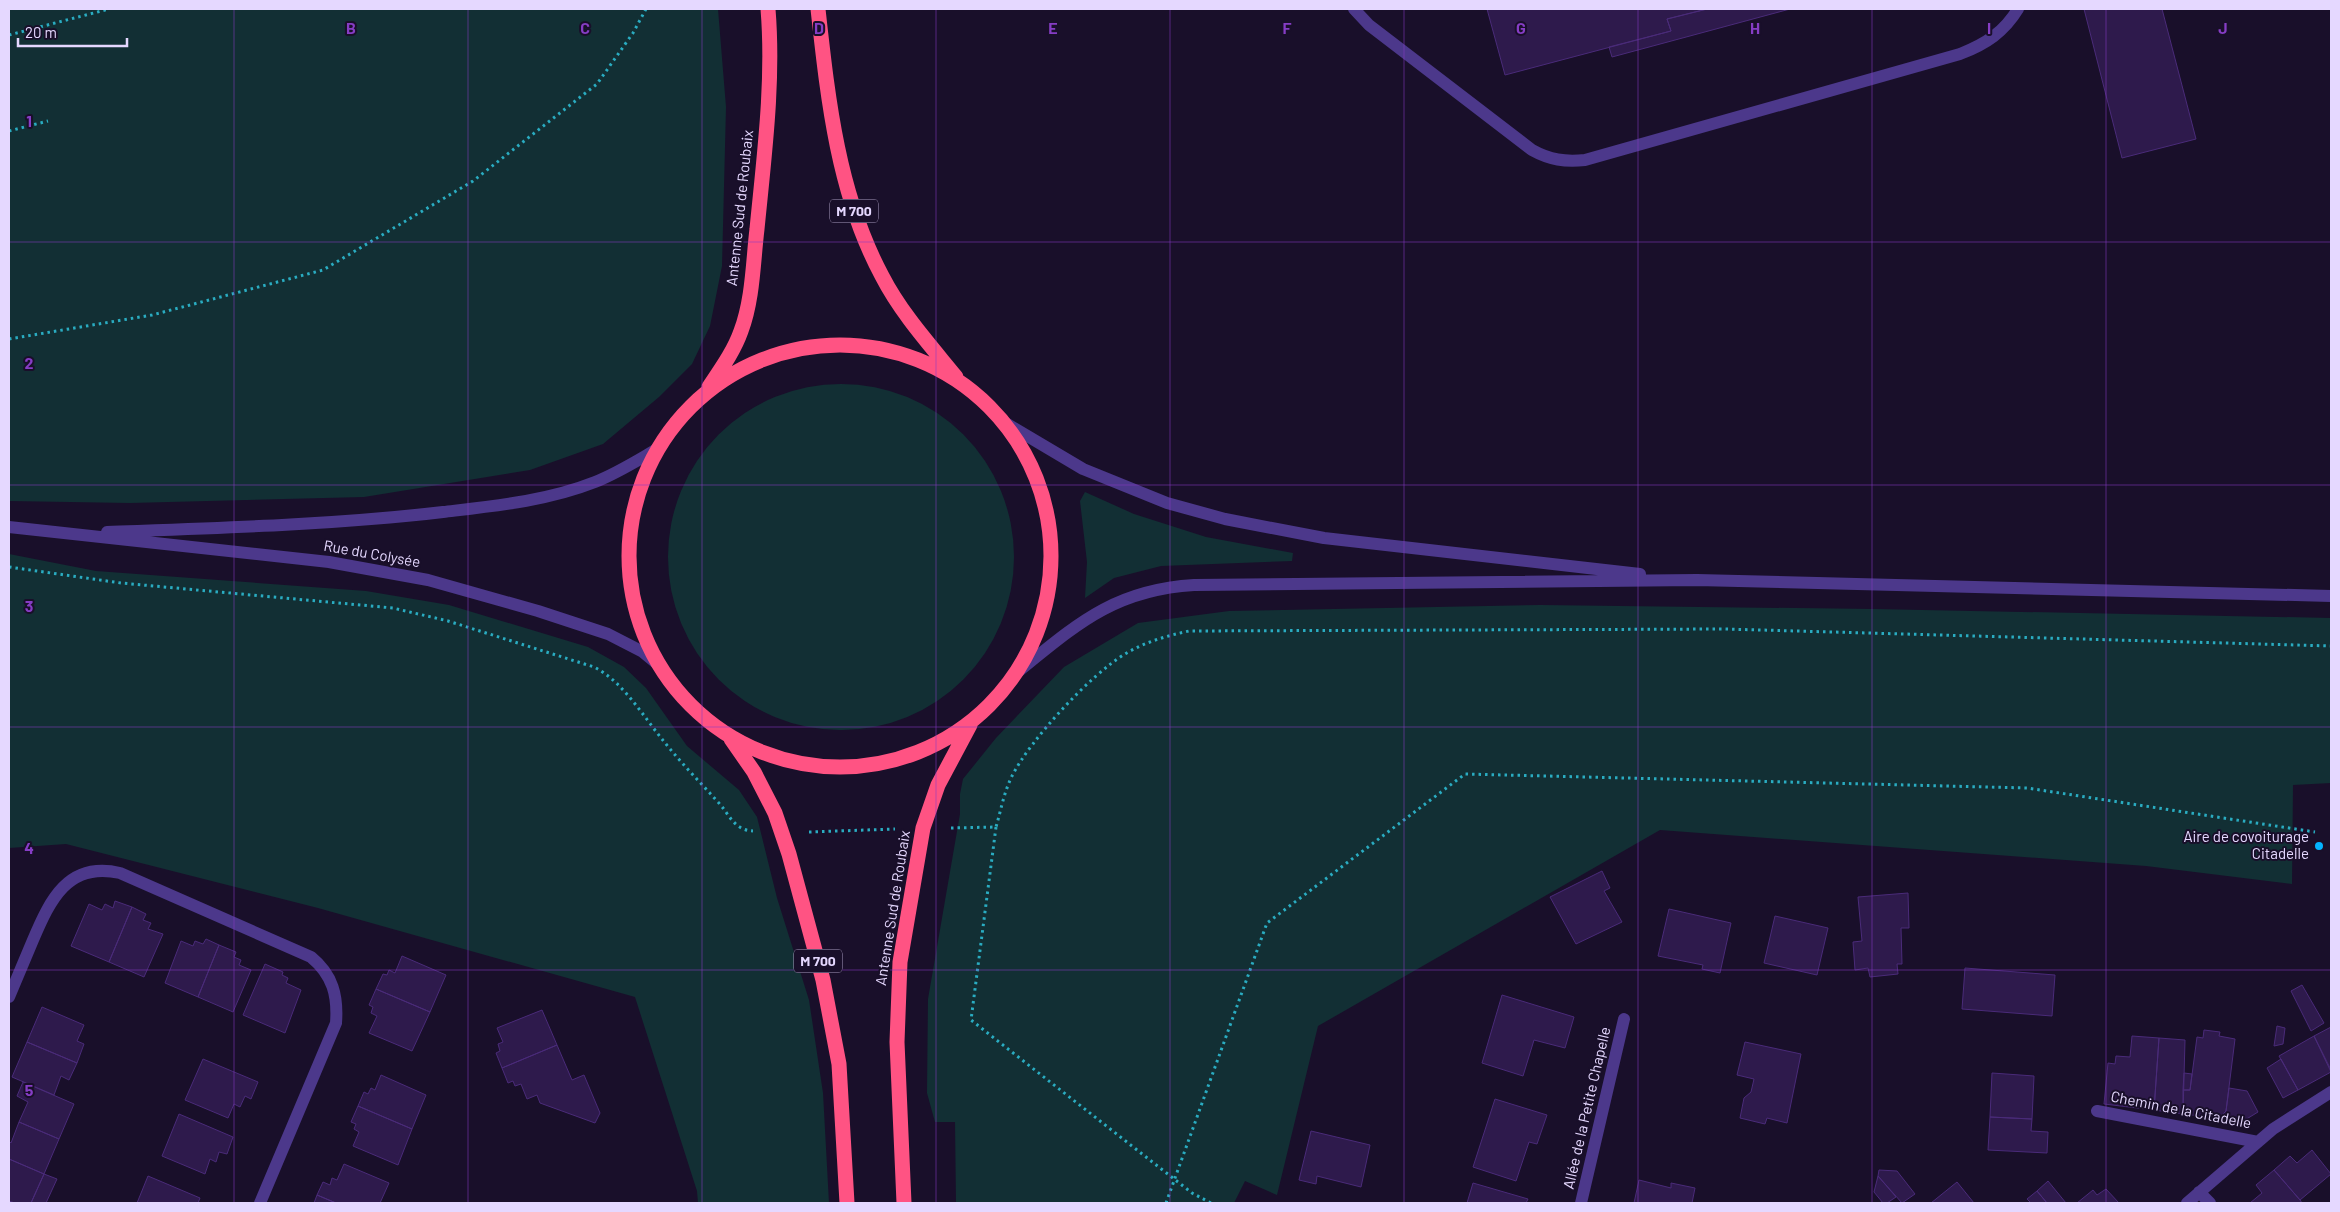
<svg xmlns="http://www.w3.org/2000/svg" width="2340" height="1212" font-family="Barlow,sans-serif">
  <rect width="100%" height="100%" fill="#190f2a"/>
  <path fill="#122f34" d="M9,9H718L726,107L722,266L710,326L692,364L659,397L603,444L530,470L364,497L130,503L9,501Z
    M668 557a173 173 0 1 1 346 0a173 173 0 1 1-346 0Z
    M1085,492L1134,514L1206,537L1293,553L1292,561L1161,566L1114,578L1085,598L1087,562L1080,501Z
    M9,554L96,571L366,591L449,605L588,647L624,667L646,688L687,746L739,790L757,817L777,898L809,1000L823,1093L829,1203H698L697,1191L635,997L318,908L66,844L9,848Z
    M1540,605L1873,609L2331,618V783L2293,785L2292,884L2146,866L1660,830L1318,1026L1277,1195L1245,1181L1234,1203H956L955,1122H935L927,1093L928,999L960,814V794L963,779L996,738L1064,667L1138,623L1229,611Z"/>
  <path fill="#2e1a4c" stroke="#4a2b79" d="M1487,9H1707L1667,19L1671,31L1505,75Z
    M1707,9H1790L1612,57L1609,47L1671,31L1667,19Z
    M2084,9H2162L2196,139L2122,158Z
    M1602,871L1610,888L1604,891L1622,922L1576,944L1550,897Z
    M1908,893L1909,928H1901L1902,964H1897L1898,974L1870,977L1868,968L1855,970L1853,942L1862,941L1858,897Z
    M115,901L132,907L109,962L71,946L89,904L102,910L105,904L113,908Z
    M132,907L146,914L143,920L151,923L148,929L163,934L144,977L109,962Z
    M1669,909L1731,923L1720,973L1702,969L1703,965L1658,956Z
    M1775,916L1828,928L1817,975L1764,963Z
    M206,939L219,945L198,997L165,983L181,941L193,946L195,941L203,944Z
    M219,945L236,952L234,957L241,960L239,965L251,970L233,1012L198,997Z
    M402,956L446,975L430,1012L376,989L383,974L387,975L389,970L395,973Z
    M265,964L283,972L282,975L288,978L286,983L301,990L285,1033L243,1015Z
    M1965,968L2055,975L2052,1016L1962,1009Z
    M2302,985L2324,1023L2311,1031L2291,991Z
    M376,989L430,1012L412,1051L369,1033L377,1016L371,1013L373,1007L369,1005Z
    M1502,995L1574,1017L1565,1048L1534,1040L1523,1076L1482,1063Z
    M42,1007L84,1025L77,1041L84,1044L77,1063L27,1042Z
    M542,1010L557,1045L502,1068L496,1053L500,1051L498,1044L503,1042L497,1028Z
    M2277,1026L2285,1028L2283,1044L2274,1046Z
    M2331,1027V1070L2314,1036Z
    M2204,1030L2220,1032L2219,1036L2235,1039L2226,1111L2219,1118L2183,1114V1090H2190L2197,1037L2203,1038Z
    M2132,1036L2159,1038L2154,1110L2104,1104L2108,1063L2115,1064L2116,1056L2130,1057Z
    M2314,1036L2331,1072L2298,1090L2279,1056Z
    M2159,1038L2185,1040L2183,1114L2154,1110Z
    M27,1042L77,1063L69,1080L61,1076L54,1095L12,1077Z
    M1745,1042L1801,1054L1787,1123L1767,1118L1765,1124L1740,1118L1744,1098L1751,1092L1754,1079L1737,1075Z
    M557,1045L572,1080L584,1075L600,1113L595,1123L540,1103L537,1095L527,1099L521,1084L515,1086L513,1081L508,1083L502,1068Z
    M203,1059L258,1082L251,1099L245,1096L240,1107L234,1104L228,1118L185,1100Z
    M2281,1059L2298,1090L2283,1098L2267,1068Z
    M1992,1073L2034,1076L2032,1119L1990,1117Z
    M2184,1073L2192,1074L2190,1090H2183Z
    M381,1075L426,1095L412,1129L358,1106L364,1092L368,1094L371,1088L375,1090Z
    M23,1082L74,1104L59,1139L19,1122L28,1102L17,1096Z
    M2229,1088L2247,1091L2258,1112L2240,1123L2219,1118L2226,1111Z
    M1495,1099L1547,1115L1537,1144L1529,1142L1516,1181L1473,1167Z
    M358,1106L412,1129L398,1165L353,1146L359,1132L354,1129L356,1124L351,1122Z
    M179,1114L233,1137L227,1154L219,1152L216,1162L210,1159L205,1174L162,1156Z
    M1990,1117L2032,1119L2031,1131L2048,1132L2047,1153L1988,1150Z
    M19,1122L59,1139L44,1174L9,1159V1141L11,1143Z
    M1311,1131L1370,1145L1361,1187L1317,1176L1316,1184L1299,1180Z
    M2312,1150L2331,1174L2300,1200L2274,1170L2290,1156L2297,1163Z
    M9,1159L44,1174L31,1203H15L9,1201Z
    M344,1164L389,1183L380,1203H336L317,1195L323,1182L330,1185L332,1178L337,1180Z
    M1879,1170L1897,1171L1915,1194L1902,1203L1878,1176Z
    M2274,1170L2300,1200L2302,1203H2250L2262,1193L2256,1185Z
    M44,1174L57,1179L46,1203H31Z
    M148,1176L200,1198L198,1203H137Z
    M1878,1176L1896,1197L1887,1203H1883L1874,1192Z
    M1639,1180L1671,1188V1183L1695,1188L1692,1203H1634Z
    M2048,1181L2066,1203H2047L2037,1191Z
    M1957,1182L1974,1203H1931Z
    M1473,1183L1528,1199L1526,1203H1467Z
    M2106,1189L2119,1203H2077L2093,1190L2097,1195Z
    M2037,1191L2047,1203H2031L2027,1199Z
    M317,1195L336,1203H314Z"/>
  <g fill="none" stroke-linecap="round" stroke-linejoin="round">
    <path stroke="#2aacc1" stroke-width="3" stroke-dasharray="2.5 4" stroke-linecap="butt" d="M9,35L109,9
      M9,131L48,121
      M9,339L152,315L323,270L473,181L597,84L633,33L646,9
      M9,567L121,583L393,608L448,621L594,667C624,682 644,718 666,744C682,764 700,782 717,801C729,813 733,830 753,831
      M996,827L971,1020L1192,1193L1211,1203
      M951,828L996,827C1001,810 1004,792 1012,776C1030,740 1090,675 1125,654C1145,642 1166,636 1189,631L1725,629L2331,646
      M809,832L895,829
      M1166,1203L1267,923L1465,774L2027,788L2315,832"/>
    <path stroke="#4c388b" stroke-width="12" d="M1354,9L1369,25L1532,150C1550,160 1565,162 1585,160L1960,54C1986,44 2004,32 2018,9
      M1002,421L1083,469L1167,503L1225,519L1324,538L1640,574
      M9,527L329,562L428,580L538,611L608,634L643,652L660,666
      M107,532C219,528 331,525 443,512C494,506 547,501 595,482C618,473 638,460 659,448
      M1014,675C1075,626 1112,590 1194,585L1697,580L2331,596
      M9,997C17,978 25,959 33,940C50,900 68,861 120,873L311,957C333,975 338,996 336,1023L260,1203
      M2097,1111L2258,1142
      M2199,1192L2210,1203
      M1581,1203L1624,1019
      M2187,1203L2273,1129L2331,1092"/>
    <path stroke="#ff5383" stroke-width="15" d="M818,9C828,100 838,194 882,276C901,313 930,345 956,377
      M629 556a211 211 0 1 1 422 0a211 211 0 1 1-422 0Z
      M709,387C721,369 734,351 741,331C753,299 753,262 757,229C764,157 774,82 768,9
      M731,739L754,772L775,813L789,854L823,980L839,1064L847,1203
      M904,1203L897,1042L900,962L923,828L938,785L970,725"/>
  </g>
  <path fill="none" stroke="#863dc5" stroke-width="1" stroke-opacity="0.55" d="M234,9V1203M468,9V1203M702,9V1203M936,9V1203M1170,9V1203M1404,9V1203M1638,9V1203M1872,9V1203M2106,9V1203M9,242H2331M9,485H2331M9,727H2331M9,970H2331"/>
  <circle fill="#04b3ff" stroke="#190f2a" stroke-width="2" cx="2319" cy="846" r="5"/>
  <g text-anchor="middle" stroke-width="4" stroke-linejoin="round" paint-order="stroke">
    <g fill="#190f2a" stroke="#a89cbf" stroke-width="1">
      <rect x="830" y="199.5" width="48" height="23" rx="4"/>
      <rect x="794" y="949.5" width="48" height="23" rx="4"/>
    </g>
    <g font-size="14" font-weight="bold" fill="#e5d8ff">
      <text x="854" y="216">M 700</text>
      <text x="818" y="966">M 700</text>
    </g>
    <g font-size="15" fill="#e5d8ff" stroke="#190f2a">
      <text transform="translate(740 208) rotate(-84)" y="5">Antenne Sud de Roubaix</text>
      <text transform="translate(372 554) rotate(10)" y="5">Rue du Colysée</text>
      <text transform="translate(893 908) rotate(-81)" y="5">Antenne Sud de Roubaix</text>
      <text transform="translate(1587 1108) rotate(-77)" y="5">Allée de la Petite Chapelle</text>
      <text transform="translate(2181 1110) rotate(11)" y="5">Chemin de la Citadelle</text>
    </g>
    <g font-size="15" fill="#e5d8ff" stroke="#190f2a" text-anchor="end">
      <text x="2309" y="842">Aire de covoiturage<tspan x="2309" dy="17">Citadelle</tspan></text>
    </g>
  </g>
  <g font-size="16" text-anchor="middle" font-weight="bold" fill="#863dc5" stroke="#190f2a" stroke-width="4" stroke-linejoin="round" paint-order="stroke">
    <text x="351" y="34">B</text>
    <text x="585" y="34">C</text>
    <text x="819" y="34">D</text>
    <text x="1053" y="34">E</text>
    <text x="1287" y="34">F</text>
    <text x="1521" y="34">G</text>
    <text x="1755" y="34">H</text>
    <text x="1989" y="34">I</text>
    <text x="2223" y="34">J</text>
    <text x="29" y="127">1</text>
    <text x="29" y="369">2</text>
    <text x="29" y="612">3</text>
    <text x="29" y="854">4</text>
    <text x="29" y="1096">5</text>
  </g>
  <rect width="2340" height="1212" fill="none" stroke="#e5d8ff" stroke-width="20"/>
  <path d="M18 38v8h109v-8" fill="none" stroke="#e5d8ff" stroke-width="2.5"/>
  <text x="25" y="38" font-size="15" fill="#e5d8ff" stroke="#190f2a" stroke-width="4" paint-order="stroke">20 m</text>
</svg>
